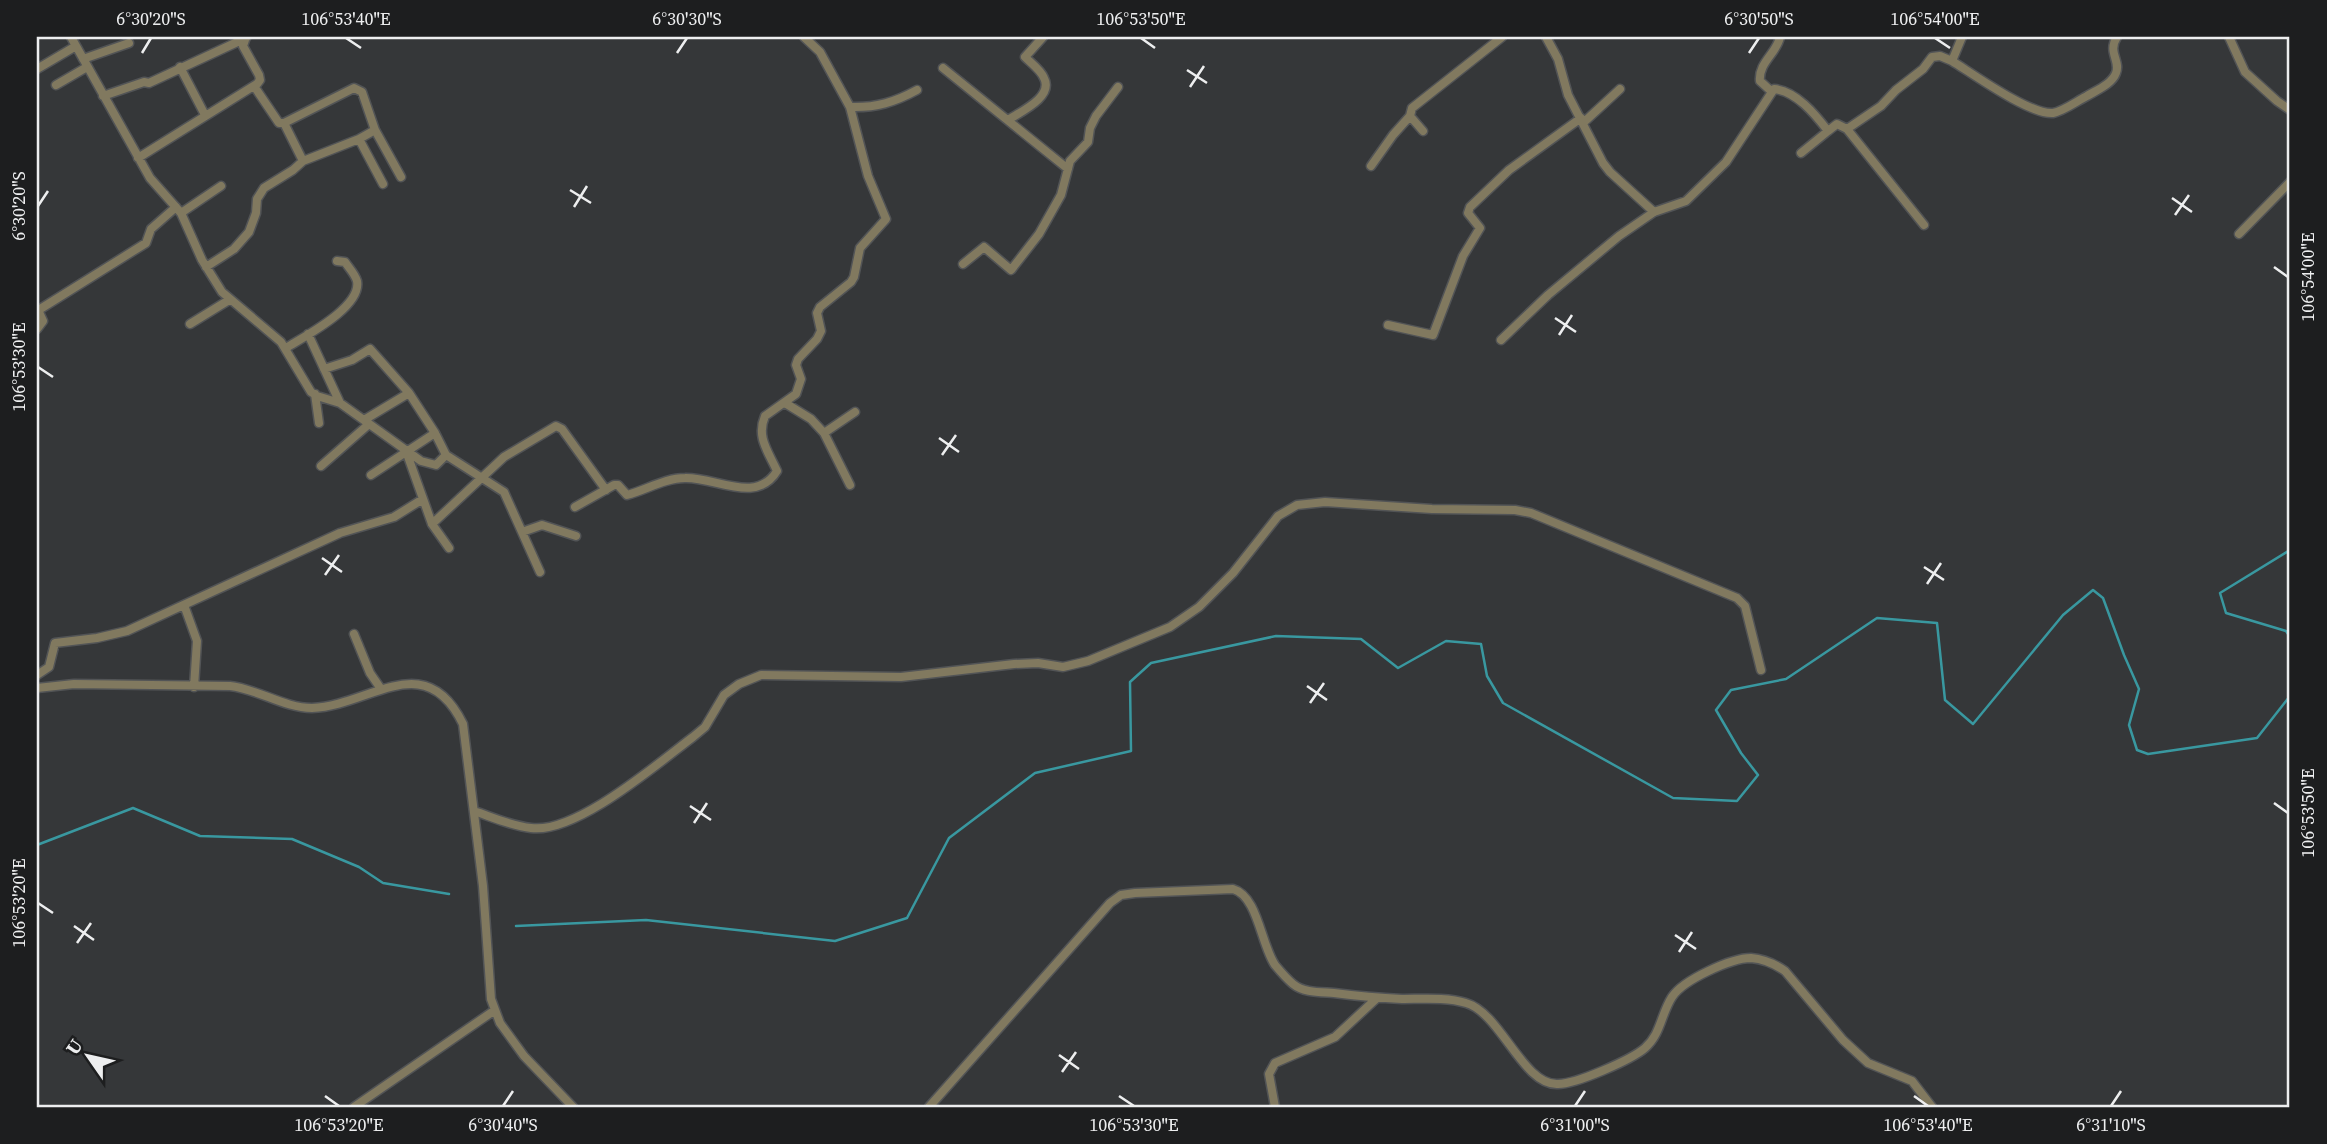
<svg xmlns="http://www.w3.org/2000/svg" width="2327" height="1144" font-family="'Source Serif 4',serif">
  <rect width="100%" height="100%" fill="#353739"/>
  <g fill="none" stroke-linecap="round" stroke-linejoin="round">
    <path stroke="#3998a0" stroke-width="2.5" d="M2290,550L2220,593L2226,613L2286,631L2290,637
      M37,845L133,808L200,836L292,839L359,867L383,883L449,894
      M516,926L646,920L835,941L907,918L949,838L1035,773L1131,751L1130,682L1151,663L1276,636L1361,639L1398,668L1446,641L1481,644L1487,676L1503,703L1673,798L1737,801L1758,775L1741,753L1716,710L1731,690L1786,679L1877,618L1937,623L1945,700L1973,724L2063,615L2093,590L2103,598L2124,655L2139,689L2129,725L2137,750L2148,754L2257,738L2290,696"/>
    <g stroke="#525456" stroke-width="11">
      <path id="minor" d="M71,37L150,178L181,213L202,260L222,292L281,342L311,392L317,396L340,403L421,461L436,465L446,455L435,433L409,393L364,420
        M1546,37L1558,59L1568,95L1603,163L1610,172L1654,212
        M2229,37L2245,72L2277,101L2290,110
        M83,59L129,43
        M1952,61C1973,74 2030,115 2053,113C2064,111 2077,101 2087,96C2097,90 2112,84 2116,73C2121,61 2107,52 2117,37
        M180,67L205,115
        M943,68L1068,169
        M37,69L76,46
        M56,85L87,67
        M1771,91L1760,81C1758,63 1777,53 1780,37
        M103,96L144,82L149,83L246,38
        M850,107C876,108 895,102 917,90
        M1008,120C1020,112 1054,97 1044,78C1041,70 1031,63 1025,57L1043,37
        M284,123L303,161
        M1583,123L1620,89
        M1847,129L1881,106L1896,90L1923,69L1932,57L1940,56L1952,61L1962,37
        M375,130L401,177
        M1423,131L1410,116L1412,108L1502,37
        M359,139L383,184
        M1801,153L1828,131
        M138,158L257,84L260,80L259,75L243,46L246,37
        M1371,166L1393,135L1410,116
        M181,213L221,186
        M2239,234L2290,182
        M963,264L984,247L1011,270L1039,234L1061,195L1070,161L1088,142L1090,128L1096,116L1118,87
        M206,267L234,249L249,232L256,213L257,199L264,188L293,170L303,161L359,139L375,130L362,92L354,88L284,123H279L254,86
        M37,311L146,243L151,229L176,207
        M190,324L229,300
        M1388,325L1433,335L1463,256L1480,228L1468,213L1470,207L1509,170L1581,118
        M37,329L43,321L38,310
        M308,334L340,403
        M1501,340L1548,295L1619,236L1654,212L1686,201L1726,162L1774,89C1796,91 1815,114 1828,131L1837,124L1847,129L1924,225
        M286,348C305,336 362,307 357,281C355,274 349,268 345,262L337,261
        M324,369L352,360L370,349L409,393
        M315,394L319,423
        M785,403L811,419L824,433L850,485
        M824,433L855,412
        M406,451L432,524L449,548
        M446,455L504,492L540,572
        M321,466L369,424
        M371,475L435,433
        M575,507L614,485H618L627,495C646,490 665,478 685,478C716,477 756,505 777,471C768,451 756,437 765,416L796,394L801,379L796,365L798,359L817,339L821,331L817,313L820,307L851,282L854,277L860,248L886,219L868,176L850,107L820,52L804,37
        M432,524L504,457L556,426L562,429L606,490
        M522,532L542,525L576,536
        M184,605L197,641L194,687
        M354,634L370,673L381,689
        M37,675L49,667L55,643L97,638L127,631L340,533L394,517L423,499
        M37,688L74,684L230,686C258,689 284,708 312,708C370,706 425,646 463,724L483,886L491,999L500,1023L524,1056L573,1107
        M474,811C492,817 511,826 531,828C576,834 657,764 693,737L705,727L724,695L739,684L761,675L901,677L1014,664L1038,663L1063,667L1088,661L1170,627L1199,607L1233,573L1278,516L1297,505L1325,502L1432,509L1515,510L1531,513L1737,598L1745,606L1761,670
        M354,1107L495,1010
        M929,1107L1110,903L1121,895L1135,893L1233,889C1258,896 1261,945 1275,965C1280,971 1287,979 1293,984C1304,993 1320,992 1334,993C1357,996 1379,998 1402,999C1422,999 1447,997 1466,1003C1501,1013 1523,1086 1558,1084C1576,1084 1631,1060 1645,1048C1661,1034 1661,1014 1672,997C1683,980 1731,958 1751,958C1763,959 1775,964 1785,971L1843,1040L1868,1063L1912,1081L1932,1107
        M1275,1107L1269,1074L1275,1063L1335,1037L1377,998"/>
    </g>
    <use href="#minor" stroke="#81795f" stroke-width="8"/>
  </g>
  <path fill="none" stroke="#edeeef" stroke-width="2.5" d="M346,38L361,48M1141,38L1155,48M1935,38L1950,48M142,53L151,38M677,53L687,38M1749,53L1759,38M1187,70L1207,83M1190,87L1204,66M570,190L591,203M2172,198L2192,212M38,206L48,191M574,207L587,186M2175,215L2189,195M2274,267L2288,277M1555,318L1576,332M1559,335L1572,315M38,367L53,377M939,438L959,452M942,455L956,435M322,558L342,572M1924,567L1944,580M325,575L339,555M1927,584L1941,563M1307,686L1327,700M1310,703L1324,683M2274,803L2288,813M690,806L711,820M694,823L707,803M38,903L53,913M74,926L94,940M1675,935L1696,949M77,943L91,923M1679,952L1692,932M1059,1055L1079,1069M1062,1072L1076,1052M325,1096L339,1106M1119,1096L1134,1106M1914,1096L1928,1106M503,1106L513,1091M1575,1106L1585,1091M2111,1106L2121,1091"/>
  <rect width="2327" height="1144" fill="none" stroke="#1d1e1f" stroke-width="77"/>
  <g transform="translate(88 1056) rotate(304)" stroke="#1d1e1f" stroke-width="5" paint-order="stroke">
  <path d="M0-5L12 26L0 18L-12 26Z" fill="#edeeef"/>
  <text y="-10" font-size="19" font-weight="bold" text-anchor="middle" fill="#edeeef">U</text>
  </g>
  <rect x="38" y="38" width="2250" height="1068" fill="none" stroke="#edeeef" stroke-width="2.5"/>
  <g font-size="18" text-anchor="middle" fill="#edeeef">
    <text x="151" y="25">6°30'20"S</text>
    <text x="346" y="25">106°53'40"E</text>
    <text x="687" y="25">6°30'30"S</text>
    <text x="1141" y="25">106°53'50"E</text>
    <text x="1759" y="25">6°30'50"S</text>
    <text x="1935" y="25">106°54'00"E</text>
    <text transform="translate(19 206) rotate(-90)" y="6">6°30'20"S</text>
    <text transform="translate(2308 277) rotate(-90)" y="6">106°54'00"E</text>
    <text transform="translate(19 367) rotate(-90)" y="6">106°53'30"E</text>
    <text transform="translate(2308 813) rotate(-90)" y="6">106°53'50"E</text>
    <text transform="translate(19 903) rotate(-90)" y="6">106°53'20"E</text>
    <text x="339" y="1131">106°53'20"E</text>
    <text x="503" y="1131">6°30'40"S</text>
    <text x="1134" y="1131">106°53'30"E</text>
    <text x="1575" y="1131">6°31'00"S</text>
    <text x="1928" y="1131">106°53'40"E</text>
    <text x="2111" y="1131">6°31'10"S</text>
  </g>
</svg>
